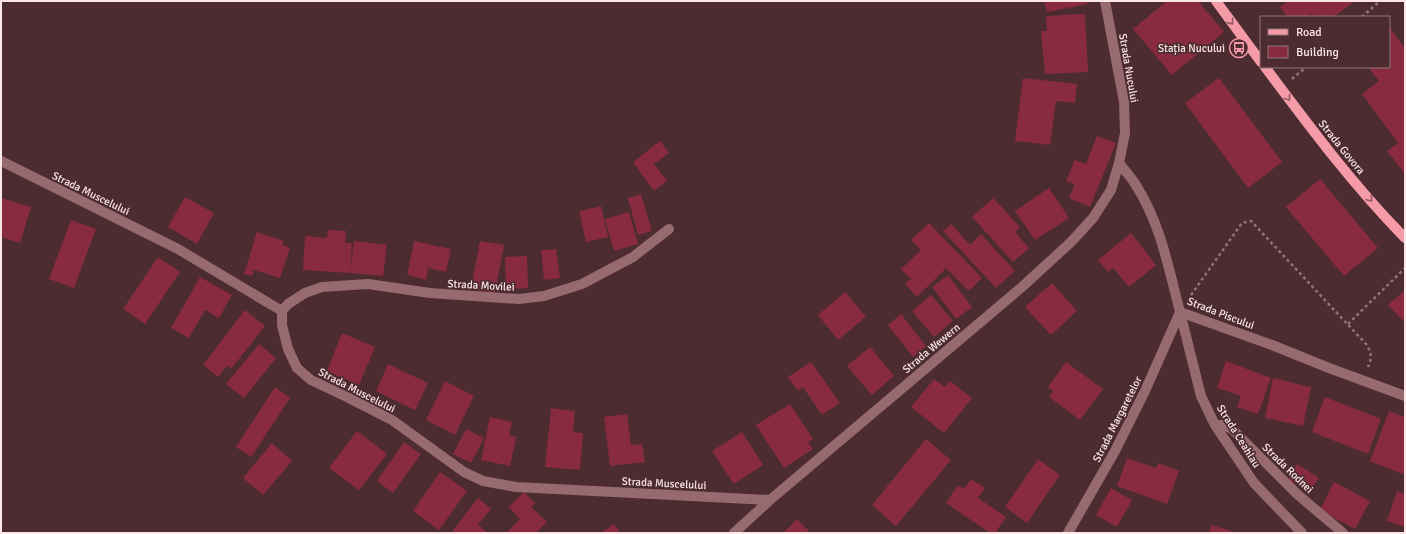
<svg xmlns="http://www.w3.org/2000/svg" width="1406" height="534" font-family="Signika,sans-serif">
  <rect width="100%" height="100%" fill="#4c2c31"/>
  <path fill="#882b3f" d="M1044,1H1088V4L1047,12Z
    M1167,1H1198L1224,32L1172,75L1133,29Z
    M1288,1H1355L1334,17H1313L1311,14L1307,17H1287L1280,7Z
    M1085,14L1088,72L1045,74L1041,31H1047L1046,16Z
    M1389,27L1405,48V174L1387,151L1398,143L1362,94L1379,81L1368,67H1389Z
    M1023,78L1077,84L1075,103L1056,101L1050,145L1015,141Z
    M1219,78L1282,162L1248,188L1185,103Z
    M1097,136L1116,143L1090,207L1069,198L1075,184L1066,181L1075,160L1086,164Z
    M660,141L669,153L654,164L667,181L654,191L633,162Z
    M1320,179L1378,248L1344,276L1286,207Z
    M1049,188L1069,218L1035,240L1015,211Z
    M641,194L652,231L638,235L628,198Z
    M185,197L214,213L197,244L168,227Z
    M1,198L31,207L20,243L1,237Z
    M993,198L1020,227L1015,232L1029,248L1013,262L972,217Z
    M601,206L608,237L586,242L579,211Z
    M629,212L638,244L614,251L605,219Z
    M71,220L96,229L74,288L49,279Z
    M929,223L982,278L969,291L946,268L917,297L905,284L911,279L901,269L921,250L911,240Z
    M951,224L970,245L981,234L1015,271L996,288L943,231Z
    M328,230L346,231L345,243H352L350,273L303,270L305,236L327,238Z
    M257,232L284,241L282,245L290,248L280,278L254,270L252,276L244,274Z
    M1131,233L1156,265L1129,287L1113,268L1108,272L1098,260Z
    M354,241L387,245L383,276L350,273Z
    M414,241L451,249L446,272L428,268L426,280L407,275Z
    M480,241L504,245L495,293L471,289Z
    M556,249L560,278L544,280L541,250Z
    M527,256L528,288L506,289L505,257Z
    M158,257L180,272L145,324L123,309Z
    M948,275L972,307L956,319L932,287Z
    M200,277L232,295L219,318L205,310L189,338L171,328Z
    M1052,283L1077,311L1051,335L1025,307Z
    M1405,290V323L1388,305Z
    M845,292L866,317L838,340L818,315Z
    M931,295L953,321L934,337L912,311Z
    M245,310L265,326L231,369L227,366L218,377L203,365Z
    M901,314L926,346L913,357L888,325Z
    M342,333L375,347L359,385L327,371Z
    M259,344L276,358L244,398L226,384Z
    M870,347L894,376L872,395L847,366Z
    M1226,361L1271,378L1258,414L1237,407L1241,396L1217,388Z
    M811,362L840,403L822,415L803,387L798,391L788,377Z
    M1066,362L1103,389L1080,420L1049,397L1053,391L1048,387Z
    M388,364L428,383L415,410L376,391Z
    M1273,378L1311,387L1303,426L1265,418Z
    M934,379L945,387L950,381L972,398L944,433L911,407Z
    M445,381L474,396L455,435L426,420Z
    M275,387L290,398L251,457L236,447Z
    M1325,397L1381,419L1368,454L1312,432Z
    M790,404L813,439L808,442L813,449L784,468L756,425Z
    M551,408L575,411L573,432L583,433L580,470L545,467Z
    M1389,411L1405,417V475L1370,461Z
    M627,414L631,445L642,444L645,462L610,466L604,417Z
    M490,417L512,422L509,435L516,437L510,466L481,460Z
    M466,429L484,438L471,463L453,454Z
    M357,431L387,454L359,490L329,468Z
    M742,432L763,465L734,484L712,451Z
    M926,439L951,460L896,526L872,505Z
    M404,442L421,454L393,493L377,481Z
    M272,443L292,461L263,495L243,478Z
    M1127,458L1156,468L1158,463L1179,471L1167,504L1117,486Z
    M1038,459L1060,475L1027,523L1005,507Z
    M1297,464L1319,478L1309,492L1288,479Z
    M440,472L467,491L439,530L413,511Z
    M971,479L985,488L978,498L1006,517L995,533H990L946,503L958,485L964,489Z
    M1334,482L1370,501L1355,529L1320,510Z
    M1111,488L1132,500L1117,527L1096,515Z
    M1397,491L1405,494V527L1387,521Z
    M524,492L535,503L531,507L547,522L536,533H506L520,519L509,507Z
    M478,498L491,509L478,525L487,533H451Z
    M797,519L811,533H783Z
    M614,524L620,533H601Z
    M1211,525L1237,533H1209Z"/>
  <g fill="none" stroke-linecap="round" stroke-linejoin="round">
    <path stroke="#907478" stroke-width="2.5" stroke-dasharray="3 3" stroke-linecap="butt" d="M1362,17L1380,1
      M1292,79L1306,67
      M1191,295L1242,223L1251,221L1366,344C1372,353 1372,358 1368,367
      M1348,324L1405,268"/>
    <path stroke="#976a70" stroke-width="10" d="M1,161L178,249L282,311
      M1119,163C1125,171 1132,178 1137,187C1161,225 1169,270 1180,312L1272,345L1329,368L1405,396
      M282,311V325L288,349L297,368L311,380L347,397L392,420L464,472L483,481L516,487L770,500
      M282,311L288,304L305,293L322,287L368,284L430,293L519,299L544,296L582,284L633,257L669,229
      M1180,312L1201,396L1215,425L1254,483L1302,533
      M1215,425H1224L1232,429L1297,494L1343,533
      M734,533L770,500L1022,287L1071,242L1093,218L1111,190L1119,163L1125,133L1124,102L1105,1
      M1068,533L1115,451L1145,391L1180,312"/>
    <path stroke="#f59ba8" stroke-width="10" d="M1216,1L1261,62
      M1265,67C1309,126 1353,185 1405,238"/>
  </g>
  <defs><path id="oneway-chevron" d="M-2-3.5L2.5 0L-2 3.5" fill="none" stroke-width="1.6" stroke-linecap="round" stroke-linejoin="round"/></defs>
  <g stroke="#905861">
    <use href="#oneway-chevron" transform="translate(1231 22) rotate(54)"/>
    <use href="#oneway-chevron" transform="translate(1288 98) rotate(53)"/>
    <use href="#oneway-chevron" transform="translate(1370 199) rotate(50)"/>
  </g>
  <defs>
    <g id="bus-ring" transform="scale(1)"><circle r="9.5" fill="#4c2c31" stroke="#f49aa6" stroke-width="1.5"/><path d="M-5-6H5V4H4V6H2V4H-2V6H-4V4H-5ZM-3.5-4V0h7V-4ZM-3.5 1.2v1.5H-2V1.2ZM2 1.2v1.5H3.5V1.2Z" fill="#f49aa6"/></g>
  </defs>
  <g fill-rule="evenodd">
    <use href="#bus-ring" x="1239" y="48"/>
  </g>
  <g text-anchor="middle" stroke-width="3.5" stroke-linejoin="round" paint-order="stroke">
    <g font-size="11" fill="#fce6e8" stroke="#4c2c31" text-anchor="end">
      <text x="1225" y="52">Stația Nucului</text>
    </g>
    <g font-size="11" fill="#fce6e8" stroke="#4c2c31">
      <text transform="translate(1129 68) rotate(80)" y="4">Strada Nucului</text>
      <text transform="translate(1342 147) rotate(51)" y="4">Strada Govora</text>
      <text transform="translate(91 193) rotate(26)" y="4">Strada Muscelului</text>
      <text transform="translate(481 285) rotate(3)" y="4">Strada Movilei</text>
      <text transform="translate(1221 313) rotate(21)" y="4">Strada Piscului</text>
      <text transform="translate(931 348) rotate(-40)" y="4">Strada Wewern</text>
      <text transform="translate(357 390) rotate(27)" y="4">Strada Muscelului</text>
      <text transform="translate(1117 419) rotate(-63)" y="4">Strada Margaretelor</text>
      <text transform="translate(1239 436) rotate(58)" y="4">Strada Ceahlau</text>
      <text transform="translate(1288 468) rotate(44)" y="4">Strada Rodnei</text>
      <text transform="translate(664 483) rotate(3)" y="4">Strada Muscelului</text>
    </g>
  </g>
  <rect width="1406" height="534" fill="none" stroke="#fce6e8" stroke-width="4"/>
  <rect x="1260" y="16" width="130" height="52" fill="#4c2c31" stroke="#92767a"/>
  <rect x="1268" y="29" width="20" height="6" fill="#f59ba8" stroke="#92767a"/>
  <text x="1296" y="36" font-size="12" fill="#fce6e8">Road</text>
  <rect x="1268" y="46" width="20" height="12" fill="#882b3f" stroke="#92767a"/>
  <text x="1296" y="56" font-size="12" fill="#fce6e8">Building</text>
</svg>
